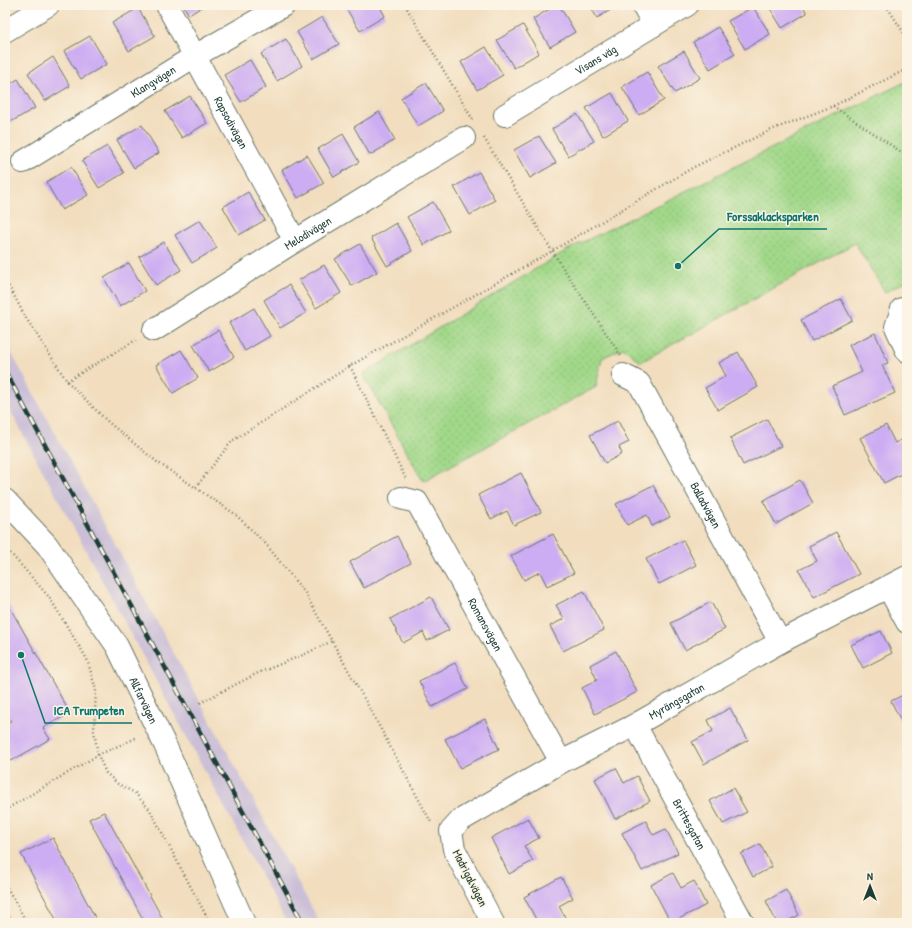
<svg xmlns="http://www.w3.org/2000/svg" width="912" height="928" font-family="'Patrick Hand',sans-serif">
  <defs>
    <pattern id="park-dots" width="8" height="8" patternUnits="userSpaceOnUse"><rect width="8" height="8" fill="#a1d889"/><path d="M2 2h.1M6 6h.1" fill="none" stroke="#8aba77" stroke-width="1.8" stroke-linecap="round"/></pattern>
  </defs>
  <rect width="100%" height="100%" fill="#fcf5e5"/>
  <filter id="ink" filterUnits="userSpaceOnUse"><feTurbulence type="fractalNoise" baseFrequency=".025" numOctaves="2"/><feDisplacementMap in="SourceGraphic" scale="8" xChannelSelector="R" yChannelSelector="G"/><feConvolveMatrix kernelMatrix="1 2 1 2 8 2 1 2 1" color-interpolation-filters="sRGB"/></filter>
  <filter id="wash" filterUnits="userSpaceOnUse"><feTurbulence type="fractalNoise" baseFrequency=".012" numOctaves="4" result="noise"/><feDisplacementMap in="SourceGraphic" scale="16" xChannelSelector="R" yChannelSelector="G"/><feGaussianBlur stdDeviation="0.9" result="paint"/><feColorMatrix in="noise" values="0 0 0 0 0 0 0 0 0 0 0 0 0 0 0 0 0 1.4 0 .05"/><feComposite in="paint" operator="in"/></filter>
  <g filter="url(#wash)">
    <rect width="100%" height="100%" fill="#f2debf"/>
    <path fill="#cabfd7" d="M5,341L320,923H287L5,401Z"/>
    <path fill="url(#park-dots)" stroke="#608a5e" d="M907,81V281L885,292L855,243L641,362L623,348L602,358L596,387L423,481L363,374L567,250Z"/>
    <g id="blocks">
      <path fill="#ccacf3" d="M183,5H205L189,15Z
        M344,5H379L385,16L360,31Z
        M556,5H559L575,32L550,47L533,19Z
        M590,5H619L597,18Z
        M768,5H802L807,13L782,28Z
        M753,7L770,34L745,49L728,21Z
        M138,8L155,36L129,51L112,23Z
        M322,17L339,44L313,59L297,32Z
        M523,25L539,53L514,68L497,40Z
        M718,27L735,54L710,69L693,42Z
        M90,36L107,64L81,79L64,51Z
        M286,39L302,66L277,81L261,54Z
        M486,47L503,75L477,90L461,62Z
        M684,51L700,78L675,93L658,66Z
        M53,57L70,86L45,101L28,73Z
        M250,60L266,87L241,102L224,75Z
        M647,72L664,100L639,115L622,87Z
        M18,79L35,108L9,123L5,115V87Z
        M426,83L443,111L418,126L401,98Z
        M612,93L628,121L603,136L586,108Z
        M190,96L207,123L182,138L165,111Z
        M379,112L395,140L370,155L354,127Z
        M577,114L594,141L568,156L552,129Z
        M142,125L159,153L134,168L117,140Z
        M343,134L359,162L334,177L318,149Z
        M539,136L556,163L530,178L514,150Z
        M107,146L124,173L99,188L82,161Z
        M307,155L324,183L298,198L282,170Z
        M71,167L88,195L62,210L46,182Z
        M479,172L495,200L470,215L454,187Z
        M248,192L265,220L239,235L223,207Z
        M433,202L449,230L424,245L407,217Z
        M200,220L217,248L192,263L175,235Z
        M396,223L412,251L387,266L371,238Z
        M164,242L181,270L156,285L139,257Z
        M360,244L377,272L352,286L335,259Z
        M129,263L145,291L120,306L104,278Z
        M324,265L341,293L316,308L299,280Z
        M289,285L306,313L280,328L264,300Z
        M841,299L852,320L812,341L801,320Z
        M254,308L270,336L245,351L229,323Z
        M218,330L234,357L209,372L193,345Z
        M875,333L888,363L882,365L895,393L845,415L832,386L862,372L849,345Z
        M181,350L198,378L173,393L156,365Z
        M738,352L758,387L718,410L705,388L726,376L719,363Z
        M767,419L781,446L743,465L730,438Z
        M618,421L629,442L619,447L622,454L605,463L590,435Z
        M886,425L895,443L907,437V471L884,483L860,438Z
        M521,473L541,512L514,525L507,511L491,519L478,495Z
        M800,480L813,503L776,524L763,501Z
        M653,485L670,517L652,526L647,515L627,525L616,504Z
        M836,532L859,574L814,597L799,570L817,561L809,546Z
        M553,534L574,573L547,586L540,572L524,580L511,556Z
        M397,536L411,563L364,588L350,562Z
        M683,540L696,565L659,584L646,559Z
        M584,591L604,630L563,651L550,626L564,619L556,605Z
        M431,597L449,630L427,641L423,632L403,643L390,619Z
        M5,599L70,713L43,728L50,739L11,761L5,750V725L11,721L5,711Z
        M711,602L725,629L685,650L671,623Z
        M881,631L892,653L863,668L851,645Z
        M616,651L637,692L595,714L582,688L597,680L590,665Z
        M455,663L468,689L432,707L419,681Z
        M907,693V721L902,723L891,701Z
        M730,708L748,740L704,764L692,742L713,731L708,720Z
        M485,719L499,749L460,768L445,739Z
        M616,768L624,783L637,776L650,801L615,819L595,779Z
        M733,788L747,812L723,824L710,801Z
        M104,812L165,923H145L89,819Z
        M528,818L539,838L524,846L533,861L509,874L491,838Z
        M646,821L653,835L666,829L678,853L642,871L622,833Z
        M53,838L98,923H58L21,854Z
        M760,844L772,867L753,877L741,854Z
        M673,873L681,888L694,881L706,905L671,923L651,885Z
        M561,877L573,898L559,906L568,923H538L524,897Z
        M786,890L799,915L784,923H777L766,901Z
        M5,909L12,923H5Z"/>
    </g>
  </g>
  <g filter="url(#ink)">
    <use href="#blocks" fill-opacity="0" stroke="#697565" stroke-width="1"/>
    <g fill="none" stroke-linecap="round" stroke-linejoin="round">
      <g stroke="#697565" stroke-width="24">
        <g id="minor">
          <path id="s1" d="M167,5L295,241"/>
          <path d="M643,5L654,25"/>
          <path d="M5,31L48,5"/>
          <path id="s2" d="M505,115L687,5"/>
          <path id="s3" d="M23,162L195,56L284,5"/>
          <path d="M902,309L896,327L907,351"/>
          <path id="s4" d="M154,330L295,241L464,138"/>
          <path id="s5" d="M623,375L639,383L780,642"/>
          <path id="s6" d="M401,498L417,502L561,762"/>
          <path id="s7" d="M5,500L47,545L117,646L165,745L244,923"/>
          <path d="M888,587L907,622"/>
          <path id="s8" d="M635,725L743,923"/>
          <path id="s9" d="M493,923L454,849L451,831L461,820L561,762L635,725L780,642L907,577"/>
        </g>
      </g>
      <path stroke="#697565" stroke-width="2.5" stroke-dasharray="1 3" stroke-linecap="butt" d="M405,5L473,120
        M886,5L907,38
        M833,106L907,156
        M484,138L552,251L621,356
        M5,279L26,318L67,381L108,422L157,462L235,514L265,543L305,593L371,711L432,824
        M350,366L406,479
        M67,381L136,340
        M196,487L232,441L350,366L552,251L694,167L771,130L833,106L907,69
        M5,547L49,597L87,659L96,690L94,731L98,755L106,773L118,784L135,793L150,810L210,923
        M200,703L258,673L303,655L332,641
        M5,810L98,755L136,738
        M5,884L27,923"/>
      <use href="#minor" stroke="#fff" stroke-width="22"/>
      <g stroke="#1f3d34" stroke-width="4.5">
        <path id="rail" d="M5,371L303,923"/>
      </g>
      <use href="#rail" stroke="#fcf5e5" stroke-width="3" stroke-dasharray="9" stroke-linecap="butt"/>
    </g>
  </g>
  <g text-anchor="middle" stroke-width="3" stroke-linejoin="round" paint-order="stroke">
    <g font-size="12" fill="#1f3d34" stroke="#fcf5e5">
      <text dy="4" stroke="none"><textPath href="#s2" startOffset="106">Visans väg</textPath></text>
      <text dy="4" stroke="none"><textPath href="#s3" startOffset="153">Klangvägen</textPath></text>
      <text dy="4" stroke="none"><textPath href="#s1" startOffset="134">Rapsodivägen</textPath></text>
      <text dy="4" stroke="none"><textPath href="#s4" startOffset="182">Melodivägen</textPath></text>
      <text dy="4" stroke="none"><textPath href="#s5" startOffset="157">Balladvägen</textPath></text>
      <text dy="4" stroke="none"><textPath href="#s6" startOffset="157">Romansvägen</textPath></text>
      <text dy="4" stroke="none"><textPath href="#s7" startOffset="245">Allfarvägen</textPath></text>
      <text dy="4" stroke="none"><textPath href="#s9" startOffset="363">Myrängsgatan</textPath></text>
      <text dy="4" stroke="none"><textPath href="#s8" startOffset="113">Brittesgatan</textPath></text>
      <text transform="translate(470 878) rotate(63)" y="4">Madrigalvägen</text>
    </g>
  </g>
  <path fill="none" stroke="#0f766e" stroke-width="1.5" d="M678 266L719 229H827M21 655L45 723H132"/>
  <g fill="#0f766e" stroke="#fcf5e5" stroke-width="1.5">
    <circle cx="678" cy="266" r="4"/>
    <circle cx="21" cy="655" r="4"/>
  </g>
  <g font-size="13" text-anchor="middle" font-weight="bold" fill="#0f766e" stroke="#fcf5e5" stroke-width="3" stroke-linejoin="round" paint-order="stroke">
    <text x="773" y="221">Forssaklacksparken</text>
    <text x="89" y="715">ICA Trumpeten</text>
  </g>
  <rect width="912" height="928" fill="none" stroke="#fcf5e5" stroke-width="20"/>
  <g transform="translate(870 886)" stroke="#fcf5e5" stroke-width="3" paint-order="stroke">
  <path d="M0-3L7 15L0 10L-7 15Z" fill="#1f3d34"/>
  <text y="-6" font-size="11" font-weight="bold" text-anchor="middle" fill="#1f3d34">N</text>
  </g>
</svg>
